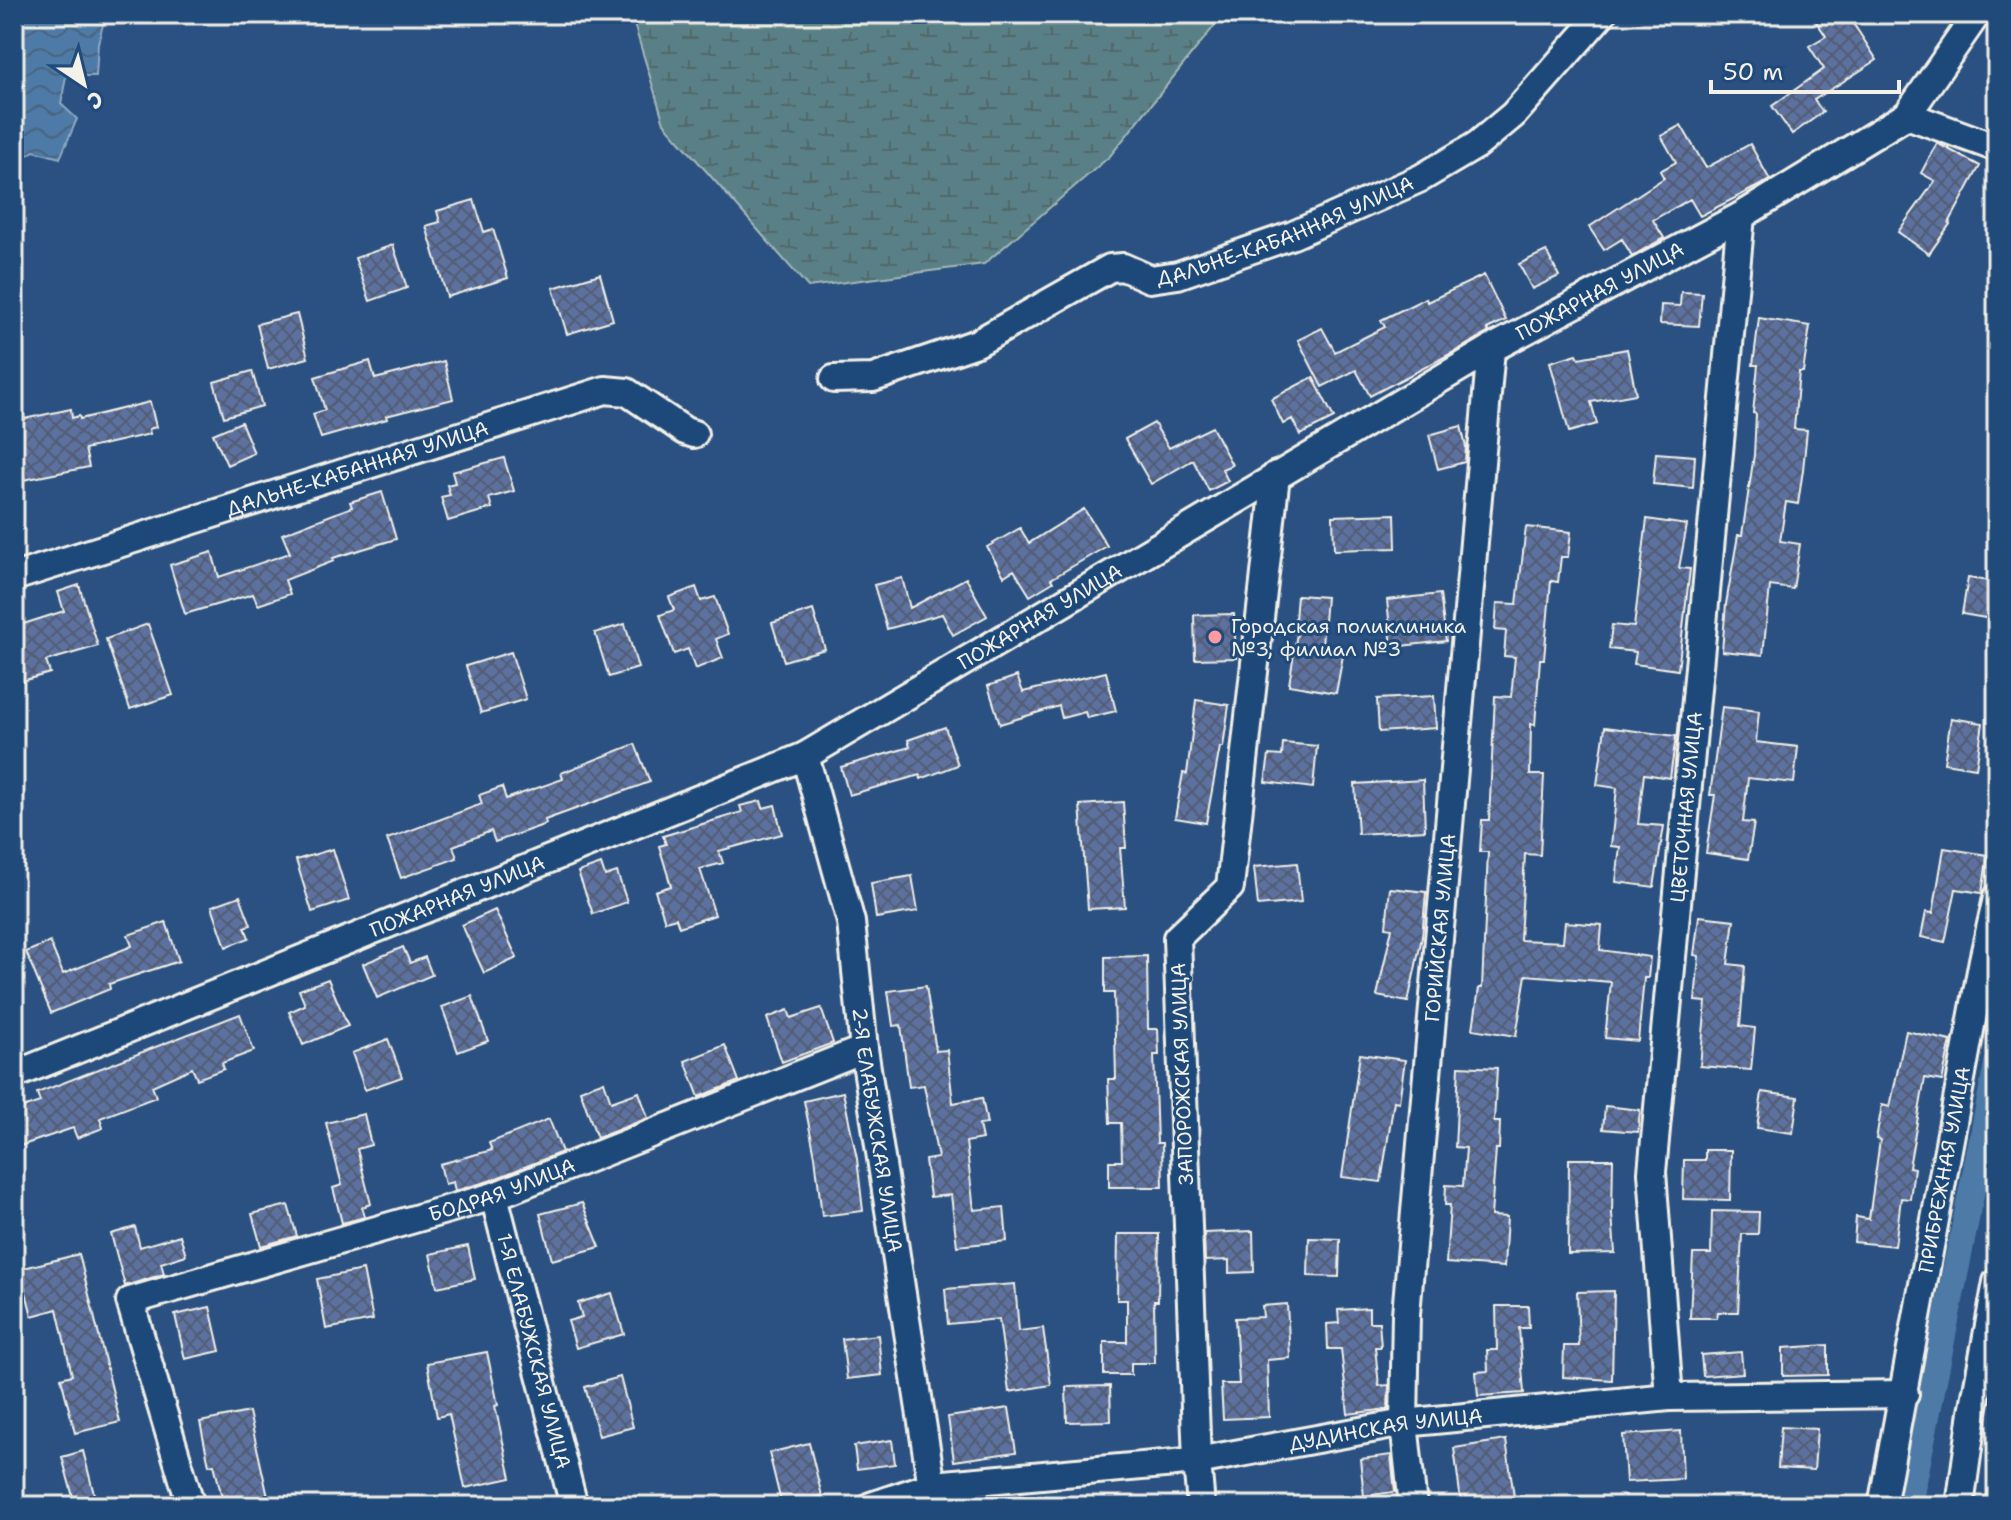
<svg xmlns="http://www.w3.org/2000/svg" width="2011" height="1520" font-family="'Shantell Sans',sans-serif">
  <defs>
    <pattern id="wetland-marsh" width="20" height="14" patternUnits="userSpaceOnUse" patternTransform="scale(2)"><rect width="20" height="14" fill="#598086"/><path d="M1 5h8M5 5V1M11 12h8M15 12V8" fill="none" stroke="#526769"/></pattern>
    <pattern id="water-waves" width="16" height="10" patternUnits="userSpaceOnUse" patternTransform="scale(2)"><rect width="16" height="10" fill="#4d7aa7"/><path d="M0 5q4-4 8 0t8 0" fill="none" stroke="#4b647b"/></pattern>
    <pattern id="building-cross-hatch" width="8" height="8" patternUnits="userSpaceOnUse" patternTransform="scale(2)"><rect width="8" height="8" fill="#5b71a0"/><path d="M0 0l8 8M0 8l8-8" fill="none" stroke="#525c73"/></pattern>
  </defs>
  <rect width="100%" height="100%" fill="#2a5181"/>
  <filter id="ink" filterUnits="userSpaceOnUse"><feTurbulence type="fractalNoise" baseFrequency=".0125" numOctaves="2"/><feDisplacementMap in="SourceGraphic" scale="16" xChannelSelector="R" yChannelSelector="G"/><feConvolveMatrix kernelMatrix="1 2 1 2 8 2 1 2 1" color-interpolation-filters="sRGB"/></filter>
  <g filter="url(#ink)">
    <path fill="url(#wetland-marsh)" stroke="#a6b8b7" stroke-width="2" d="M631,14H1224L1110,156L984,264L808,287L664,123Z"/>
    <path fill="url(#water-waves)" stroke="#90aac1" stroke-width="2" d="M14,14H106L98,43L96,76H66L61,104L77,119L60,158L34,151L14,163Z"/>
    <g fill="none" stroke-linecap="round" stroke-linejoin="round">
      <path stroke="#4d7aa7" stroke-width="26" d="M1909,1506L1997,1064"/>
    </g>
    <path fill="url(#building-cross-hatch)" stroke="#f4f1e8" stroke-width="2" d="M1811,14H1847L1877,60L1814,100L1823,112L1792,134L1772,106L1824,69L1809,46L1826,36Z
      M1681,125L1706,168L1750,144L1770,180L1700,216L1690,199L1653,220L1664,238L1632,256L1622,239L1604,250L1589,227L1664,178L1660,171L1676,162L1661,136Z
      M1937,143L1980,166L1949,223L1950,224L1929,254L1898,232L1935,181L1921,173Z
      M474,200L484,232L493,229L508,278L447,297L426,226L440,222L437,211Z
      M393,245L407,288L370,301L355,258Z
      M1546,251L1559,276L1532,289L1519,264Z
      M600,274L613,320L567,334L553,288Z
      M1484,275L1506,320L1487,329L1489,332L1454,352L1370,396L1356,370L1322,387L1298,340L1322,328L1335,352L1385,327L1381,320L1426,298L1427,302Z
      M1681,292L1702,293L1699,326L1660,324L1661,305L1680,306Z
      M297,314L308,358L268,369L257,324Z
      M1759,318L1810,326L1803,372H1799L1794,429L1807,430L1803,470L1798,504L1786,502L1780,541L1800,544L1793,589L1770,586L1763,655L1722,651L1726,604L1738,535H1742L1754,455L1756,414L1753,413L1758,365H1753Z
      M1627,349L1636,394L1591,402L1597,424L1569,432L1550,362L1577,354L1579,358Z
      M370,361L375,379L444,361L453,399L386,416L387,419L321,438L313,414L325,410L315,377Z
      M252,371L262,406L224,417L214,382Z
      M1313,377L1334,418L1300,435L1292,419L1283,424L1271,399Z
      M150,402L156,427L149,429L150,434L85,449L89,467L23,480L14,436V421L71,409L72,418L79,416L80,419Z
      M241,422L254,453L227,465L213,434Z
      M1154,423L1169,448L1212,427L1232,465L1222,469L1228,481L1209,491L1193,460L1151,484L1125,439Z
      M1461,426L1466,447L1465,462L1438,469L1429,435Z
      M1656,453L1695,456L1693,488L1653,484Z
      M504,458L514,491L489,498L492,508L448,521L441,497L450,495L447,485L455,483L452,472Z
      M382,492L396,539L333,558L334,561L285,580L290,594L258,605L253,594L185,614L170,565L212,552L219,577L290,553L282,534L352,507L350,502Z
      M1084,509L1107,546L1051,579L1053,582L1030,596L1014,570L1004,576L987,547L1020,528L1029,543Z
      M1395,514L1396,548L1334,550L1333,516Z
      M1647,519L1687,525L1679,568L1690,569L1678,670L1634,664L1636,652L1609,649L1612,625L1634,627Z
      M1526,527L1571,532L1568,557H1561L1558,582L1551,581L1544,659H1540L1535,725L1531,724L1530,775H1544L1540,855L1525,854L1520,940L1563,942L1565,922L1602,925L1600,950L1650,957L1648,978H1644L1638,1041L1605,1038L1611,982L1526,975L1516,1036L1473,1029L1479,988H1482L1488,852H1480L1482,820H1489L1495,696L1511,697L1515,657L1504,656L1506,631L1495,630L1497,603L1517,604Z
      M902,578L910,608L966,578L987,616L953,635L942,614L887,629L874,585Z
      M1968,578L1997,582V620L1962,614Z
      M79,585L98,646L46,661L50,673L22,681L19,672L14,673V627L64,611L58,592Z
      M696,587L701,601L715,597L728,634L716,639L723,658L695,669L688,649L674,654L660,615L674,610L669,597Z
      M1440,594L1446,641L1392,647L1387,600Z
      M1297,595L1326,597L1322,646L1344,650L1336,693L1289,685L1297,633H1294Z
      M813,610L825,649L784,661L772,623Z
      M1234,614L1236,658L1195,659L1194,615Z
      M148,624L173,695L130,709L106,639Z
      M625,624L638,668L609,677L595,633Z
      M511,652L526,699L481,713L466,666Z
      M1106,672L1116,711L1087,718L1085,712L1062,718L1059,706L1000,724L988,686L1017,676L1023,692Z
      M1434,696L1436,728L1379,732L1377,699Z
      M1196,700L1229,705L1223,747H1220L1206,823L1175,818L1183,773L1187,774Z
      M1722,707L1759,711L1756,742L1798,747L1794,783L1748,778L1743,822L1754,823L1748,859L1706,853L1715,795H1710Z
      M1951,718L1983,723L1976,768L1944,763Z
      M945,727L958,765L921,779L920,775L849,795L841,767L910,747L908,740Z
      M1605,727L1676,736L1670,778L1644,774L1638,824L1664,826L1654,887L1616,882L1620,847L1611,846L1617,788L1597,785Z
      M1283,743L1317,746L1313,788L1265,782L1269,755L1282,756Z
      M635,744L650,782L545,820L546,824L495,842L491,831L453,846L457,858L401,878L387,839L482,804L479,795L502,787L506,799L563,779L561,773Z
      M1423,780L1425,830L1358,834L1355,784Z
      M761,801L763,808L775,805L782,834L719,851L723,863L700,869L715,915L679,927L676,918L665,921L655,891L671,886L659,846L666,844L663,836L742,812L740,806Z
      M1123,802L1126,848H1120L1125,907L1088,909L1080,805Z
      M1944,848L1988,855L1982,893L1956,889L1945,942L1921,937L1926,912L1933,913Z
      M333,849L349,900L312,912L296,860Z
      M1297,863L1301,902L1258,906L1254,867Z
      M601,864L605,876L617,872L627,902L593,914L578,872Z
      M912,876L918,911L876,918L871,883Z
      M1390,888L1426,892L1422,937L1408,1002L1377,996L1392,928L1386,927Z
      M240,896L251,925L245,927L249,938L226,947L212,906Z
      M495,910L517,958L484,973L462,925Z
      M1699,916L1734,920L1728,964L1745,966L1740,1026L1755,1028L1751,1070L1700,1066L1706,1002L1695,1001L1699,956L1694,955Z
      M166,922L179,961L109,984L110,989L51,1013L26,952L50,942L63,974L132,946L128,935Z
      M403,947L410,963L425,957L432,975L377,998L363,964Z
      M1147,956L1148,1029H1158L1159,1055H1154L1157,1143H1162L1163,1187H1109V1161H1122L1121,1123H1110L1108,1079H1116L1114,993H1105V957Z
      M328,979L348,1026L303,1045L289,1012L305,1005L299,990Z
      M926,986L936,1051L947,1050L953,1103L982,1098L987,1124L979,1125L982,1139L966,1142L974,1210L1004,1207L1007,1241L957,1246L951,1195L930,1197L925,1160L938,1158L924,1085L909,1087L901,1025L893,1026L888,991Z
      M472,996L488,1041L458,1052L442,1007Z
      M821,1008L833,1043L782,1062L767,1018L788,1010L791,1018Z
      M240,1014L254,1051L222,1063L224,1069L197,1079L192,1068L152,1086L156,1097L100,1118L103,1128L77,1138L73,1128L14,1148V1111L40,1102L37,1093Z
      M1906,1031L1951,1041L1942,1081L1925,1078L1909,1167L1914,1168L1910,1199L1901,1198L1895,1246L1854,1242L1856,1217L1869,1219L1880,1140L1876,1139L1882,1105L1890,1107Z
      M388,1039L402,1077L365,1090L352,1053Z
      M725,1045L739,1081L699,1097L685,1061Z
      M1360,1054L1405,1060L1399,1102L1394,1101L1381,1182L1342,1177Z
      M1459,1066L1497,1068L1494,1122H1500L1499,1149H1496L1491,1216L1507,1217L1504,1267L1446,1263L1450,1205H1445L1446,1185L1463,1186L1466,1148L1455,1147Z
      M604,1081L611,1102L639,1092L648,1118L597,1138L580,1090Z
      M843,1092L857,1159L863,1211L822,1216L815,1156L804,1101Z
      M1762,1092L1798,1097L1793,1133L1757,1128Z
      M1605,1106L1640,1110L1638,1132L1603,1129Z
      M364,1114L371,1145L357,1149L371,1204L362,1207L365,1217L342,1223L333,1188L342,1185L326,1123Z
      M549,1119L562,1152L489,1181L455,1191L453,1182L445,1184L440,1164L492,1150L489,1143Z
      M1705,1150H1731L1730,1200L1683,1199L1684,1160H1705Z
      M1569,1159H1613L1612,1214L1615,1253L1568,1254Z
      M582,1203L600,1247L552,1260L540,1214Z
      M288,1205L297,1236L261,1246L252,1214Z
      M1712,1211L1759,1212L1758,1234H1742L1738,1312H1718L1717,1318H1690L1693,1254H1711Z
      M135,1227L140,1247L180,1235L186,1255L161,1263L164,1274L125,1286L111,1234Z
      M1253,1231L1254,1272L1229,1273V1260L1205,1261L1204,1233Z
      M1118,1234H1159L1158,1301H1154L1155,1363H1131V1375H1104V1342H1127V1300H1117Z
      M1309,1238L1340,1239L1339,1277L1308,1276Z
      M468,1246L475,1279L437,1287L430,1254Z
      M79,1254L120,1422L75,1433L61,1378L72,1375L57,1309L32,1316L20,1269Z
      M363,1270L373,1320L326,1329L317,1279Z
      M1015,1284L1019,1331L1043,1328L1051,1385L1009,1392L999,1319L948,1324L945,1289Z
      M1614,1291L1612,1380L1563,1377L1564,1346H1579L1577,1292Z
      M612,1293L624,1334L576,1348L568,1321L582,1317L578,1303Z
      M1287,1304L1290,1358L1267,1360L1269,1417L1223,1419L1221,1384H1239L1235,1318L1263,1317L1262,1306Z
      M1496,1306H1528L1529,1328H1519L1524,1393L1478,1396L1476,1372L1488,1371L1487,1350H1497Z
      M210,1307L220,1351L185,1359L175,1315Z
      M1369,1308V1322H1379L1381,1347H1375L1379,1386L1389,1385L1388,1409L1348,1414L1341,1349H1328L1327,1324L1339,1323L1338,1310Z
      M878,1335L882,1375L847,1379L842,1339Z
      M1828,1345V1375L1783,1376V1348Z
      M487,1352L498,1405L495,1406L511,1478L465,1488L449,1414L437,1417L427,1363Z
      M1741,1352L1743,1373L1703,1376L1701,1355Z
      M620,1377L633,1427L599,1436L585,1387Z
      M1110,1386L1111,1421L1067,1422L1066,1387Z
      M1009,1408L1016,1452L954,1461L948,1417Z
      M249,1412L270,1506H224L214,1464L209,1465L200,1422Z
      M1781,1427L1817,1429L1814,1470L1778,1468Z
      M1681,1431L1683,1479L1626,1482L1623,1435Z
      M892,1440L895,1464L857,1469L854,1446Z
      M1506,1440L1515,1504L1493,1506L1492,1498L1461,1502L1454,1448Z
      M809,1443L822,1496L782,1506L769,1453Z
      M83,1451L95,1498L75,1504L62,1457Z
      M1391,1455L1395,1492L1364,1496L1360,1459Z"/>
    <g fill="none" stroke-linecap="round" stroke-linejoin="round">
      <g stroke="#f4f1e8" stroke-width="32">
        <g id="minor">
          <path d="M1907,115L1997,148"/>
          <path id="s1" d="M834,379L873,378L977,343L1110,268L1123,267L1150,279L1178,275L1293,235L1421,178L1477,145L1513,115L1602,14"/>
          <path id="s2" d="M14,577L605,390L627,392L685,431L694,434"/>
          <path id="s3" d="M805,756L851,922L864,1049L935,1506"/>
          <path id="s4" d="M14,1075L805,756L1491,349L1741,216L1907,115L1977,14"/>
          <path id="s5" d="M494,1196L574,1506"/>
          <path id="s6" d="M1669,1397L1652,1172L1741,216"/>
          <path id="s7" d="M191,1506L130,1301L494,1196L864,1049"/>
          <path id="s8" d="M871,1506L933,1485L1197,1461L1404,1423L1669,1397L1905,1394"/>
          <path d="M1201,1506L1197,1461L1177,938L1230,887L1276,475"/>
          <path id="s9" d="M1413,1506L1404,1423L1406,1314L1491,349"/>
          <path id="s10" d="M1882,1506L1983,960L1997,898"/>
          <path d="M1960,1506L1973,1412L1997,1282"/>
        </g>
      </g>
      <use href="#minor" stroke="#1f4a7a" stroke-width="26"/>
    </g>
  </g>
  <circle fill="#ff9aa2" stroke="#1f4a7a" stroke-width="3" cx="1215" cy="637" r="8"/>
  <g text-anchor="middle" stroke-width="6" stroke-linejoin="round" paint-order="stroke">
    <g font-size="20" fill="#f4f1e8" stroke="#1f4a7a">
      <text dy="7" stroke="none"><textPath href="#s1" startOffset="488">ДАЛЬНЕ-КАБАННАЯ УЛИЦА</textPath></text>
      <text dy="7" stroke="none"><textPath href="#s4" startOffset="1774">ПОЖАРНАЯ УЛИЦА</textPath></text>
      <text dy="7" stroke="none"><textPath href="#s2" startOffset="360">ДАЛЬНЕ-КАБАННАЯ УЛИЦА</textPath></text>
      <text dy="7" stroke="none"><textPath href="#s4" startOffset="1126">ПОЖАРНАЯ УЛИЦА</textPath></text>
      <text dy="7" stroke="none"><textPath href="#s6" startOffset="592">ЦВЕТОЧНАЯ УЛИЦА</textPath></text>
      <text dy="7" stroke="none"><textPath href="#s4" startOffset="478">ПОЖАРНАЯ УЛИЦА</textPath></text>
      <text dy="7" stroke="none"><textPath href="#s9" startOffset="580">ГОРИЙСКАЯ УЛИЦА</textPath></text>
      <text transform="translate(1182 1074) rotate(-92)" y="7">ЗАПОРОЖСКАЯ УЛИЦА</text>
      <text dy="7" stroke="none"><textPath href="#s3" startOffset="382">2-Я ЕЛАБУЖСКАЯ УЛИЦА</textPath></text>
      <text dy="7" stroke="none"><textPath href="#s10" startOffset="342">ПРИБРЕЖНАЯ УЛИЦА</textPath></text>
      <text dy="7" stroke="none"><textPath href="#s7" startOffset="602">БОДРАЯ УЛИЦА</textPath></text>
      <text dy="7" stroke="none"><textPath href="#s5" startOffset="160">1-Я ЕЛАБУЖСКАЯ УЛИЦА</textPath></text>
      <text dy="7" stroke="none"><textPath href="#s8" startOffset="522">ДУДИНСКАЯ УЛИЦА</textPath></text>
    </g>
    <g font-size="20" fill="#f4f1e8" stroke="#1f4a7a" text-anchor="start">
      <text x="1231" y="633">Городская поликлиника<tspan x="1231" dy="23">№3, филиал №3</tspan></text>
    </g>
  </g>
  <rect width="2011" height="1520" fill="none" stroke="#1f4a7a" stroke-width="48"/>
  <rect x="24" y="24" width="1963" height="1472" fill="none" stroke="#f4f1e8" stroke-width="3" filter="url(#ink)"/>
  <g transform="translate(84 84) rotate(145)" stroke="#1f4a7a" stroke-width="6" paint-order="stroke">
  <path d="M0-6L14 30L0 20L-14 30Z" fill="#f4f1e8"/>
  <text y="-12" font-size="22" font-weight="bold" text-anchor="middle" fill="#f4f1e8">С</text>
  </g>
  <path d="M1711 80v12h188v-12" fill="none" stroke="#f4f1e8" stroke-width="4"/>
  <text x="1723" y="80" font-size="24" fill="#f4f1e8" stroke="#1f4a7a" stroke-width="6" paint-order="stroke">50 m</text>
</svg>
